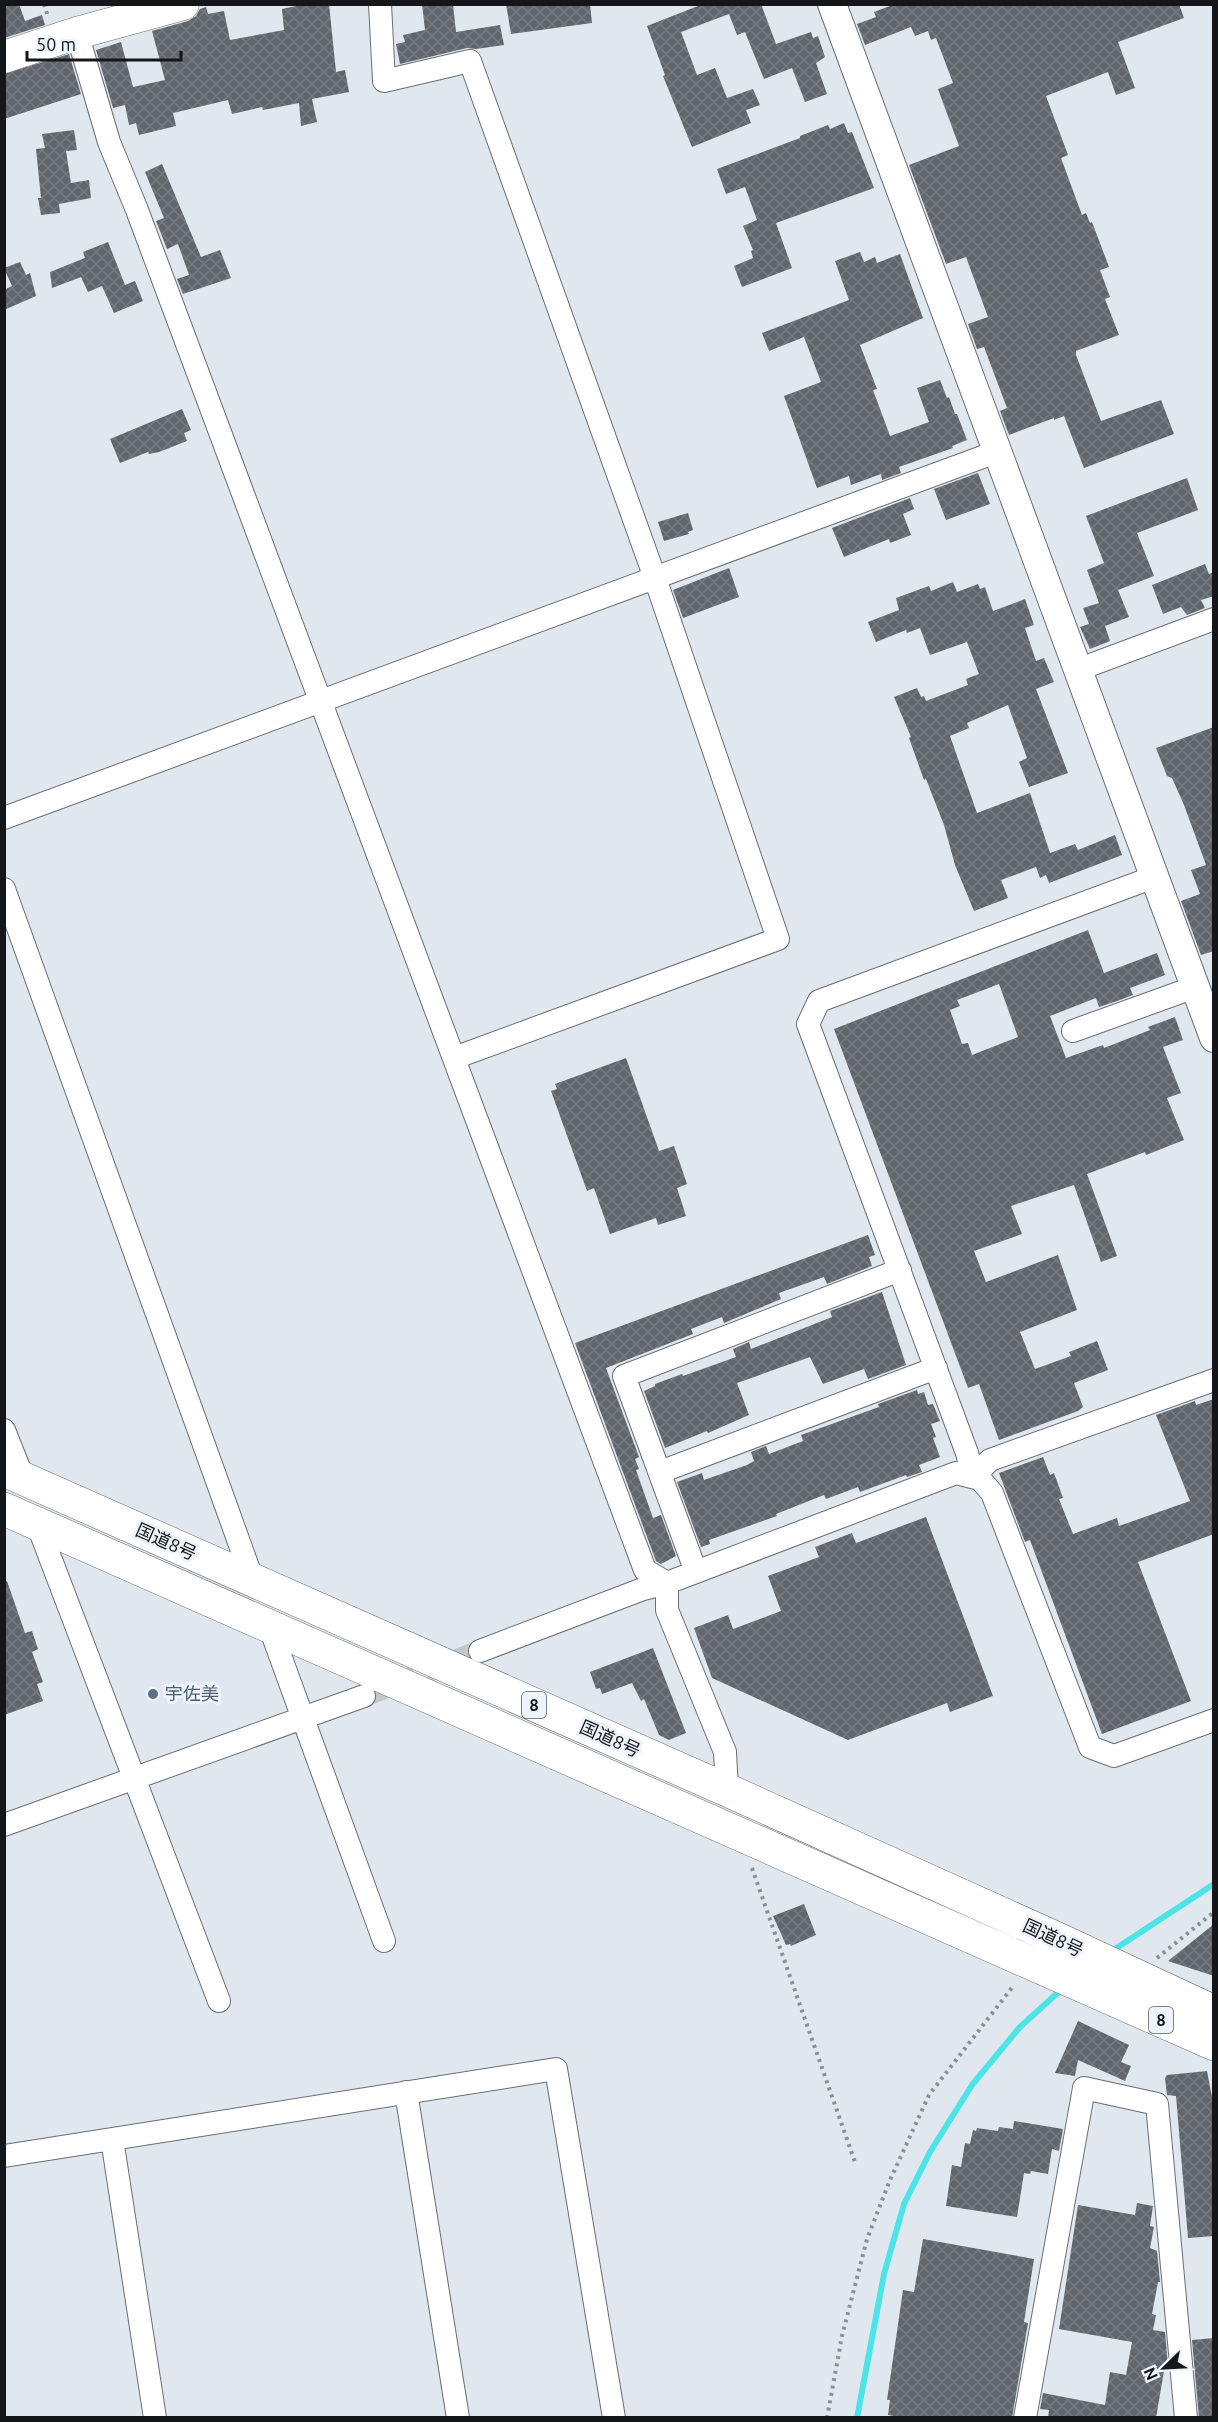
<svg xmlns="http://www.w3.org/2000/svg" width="1218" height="2422" font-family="Ubuntu,'Noto Sans JP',sans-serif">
  <defs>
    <pattern id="building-cross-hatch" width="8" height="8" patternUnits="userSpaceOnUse" patternTransform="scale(1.5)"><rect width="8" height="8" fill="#60666c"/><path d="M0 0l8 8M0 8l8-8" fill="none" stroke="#767b80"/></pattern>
  </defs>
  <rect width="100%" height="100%" fill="#e0e7ee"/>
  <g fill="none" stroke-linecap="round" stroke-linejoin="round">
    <path stroke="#4de4e7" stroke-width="6" d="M1112,1951L1214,1884
      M857,2418L884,2274L904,2204L930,2152L972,2085L1020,2027L1063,1988"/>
  </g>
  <path fill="url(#building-cross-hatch)" fill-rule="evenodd" d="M4,4H19L25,21L42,15L45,25L4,38Z
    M306,4H329L336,72L345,70L349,92L312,99L317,122L301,126L299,103L263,110L262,107L232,114L228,100L173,113L176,126L139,135L136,123L129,125L125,105L113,108L96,50L121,42L133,87L165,80L152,31L188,21L196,16L200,9L206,7L208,14L224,11L230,40L284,30L282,9Z
    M422,4H453L456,32L500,25L504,45L476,49L467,48L400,64L396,44L405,42L403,35L425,30Z
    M506,4H590L592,23L511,34Z
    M703,4H761L776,44L811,32L813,38L818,36L825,57L816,63L827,94L805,102L792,68L764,79L745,32L737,35L729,14L681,32L697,75L715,68L727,98L753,89L760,105L746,110L751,123L692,147L663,76L665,75L647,26Z
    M895,4H1179L1184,18L1118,42L1135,88L1116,95L1108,72L1046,96L1068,155L1061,158L1082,215L1086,213L1090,223L1092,222L1109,267L1100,270L1110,297L1105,299L1119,335L1076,351V355L1101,421L1161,400L1174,434L1084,468L1064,416L1054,420V418L1009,435L1000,411L1007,408L984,347L977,349L968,324L988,317L966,257L946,264L909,165L959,146L938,89L953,83L936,38L931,40L928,31L915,36L911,27L865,45L857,24L876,17L874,12Z
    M69,54L81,94L4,119V74Z
    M844,123L848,133L852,132L874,188L776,223L792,268L742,287L734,266L753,258L751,251L753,250L743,226L757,220L745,187L726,194L717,169L800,138V136L828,125L830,129Z
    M74,130L77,150L66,151L71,183L89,180L91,198L59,204L60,213L41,215L38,198H41L36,149L45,148L42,134Z
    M162,164L201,257L220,250L231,278L183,294L177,279L189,275L178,244L167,249L156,221L164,218L145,172Z
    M108,242L125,285L135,281L143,301L114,313L102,286L88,292L81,277L52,288L50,272L85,258L83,252Z
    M860,252L864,262L875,257L877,263L900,254L923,318L860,345L877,389L873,390L890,436L929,422L917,388L940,380L947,398L949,397L955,414H957L967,440L952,446L953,448L899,467L901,473L882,480L881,474L851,485L849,476L817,488L784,396L821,382L804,337L769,351L762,333L849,300L835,261Z
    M20,262L26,275L30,273L36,296L4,310V290L12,286L4,268Z
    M182,409L191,430L184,433L187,441L159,452L149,454L148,452L120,463L110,439Z
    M978,473L990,504L946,520L934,489Z
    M1187,478L1198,510L1137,533L1154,576L1118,590L1129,617L1105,626L1110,641L1090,649L1080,627L1089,624L1083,608L1099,603L1087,570L1104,563L1086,516Z
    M910,498L914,509L903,514L911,535L890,543L889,539L844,557L832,528Z
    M688,513L693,530L688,532L689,534L664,541L658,522Z
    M1205,564L1209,574L1214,572V596L1201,600L1205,608L1187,615L1181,607L1163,614L1152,585Z
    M729,568L739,597L683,618L673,590Z
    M953,582L957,592L978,584L980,589L985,587L993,611L1025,599L1034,625L1025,628L1036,661L1044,658L1054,682L1036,689L1068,773L1029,787L1019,762L1027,758L1008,705L967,723L969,728L950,736L977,813L1030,793L1050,853L1075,844L1078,850L1115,835L1122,855L1049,883L1046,875L1040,878L1036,867L1001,880L1008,898L974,911L955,865L944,825L926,779L924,780L909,738L911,737L894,697L917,688L921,697L924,696L926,701L968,685L966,679L979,674L967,642L930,655L920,628L907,633L906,630L876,642L868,622L899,610L896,598L929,586L931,591Z
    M1214,727V951L1201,955L1181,901L1200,894L1191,870L1206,865L1184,805L1172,778L1167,776L1156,748Z
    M1088,930L1104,973L1157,953L1165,975L1130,988L1133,995L1117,1001L1099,1007L1096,998L1050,1016L1066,1058L1103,1045L1104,1048L1150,1030L1148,1027L1175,1017L1183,1040L1163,1047L1181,1093L1167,1098L1184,1140L1146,1155L1145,1152L1087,1174L1117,1256L1101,1262L1074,1185L1011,1206L1022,1234L974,1251L986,1282L1058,1255L1077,1310L1020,1332L1035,1369L1071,1356L1069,1352L1097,1341L1108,1370L1074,1383L1083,1407L1078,1411L999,1440L979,1384L968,1388L834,1029ZM999,984L1018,1037L972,1055L968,1043L962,1044L950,1010L960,1006L957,1000Z
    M626,1058L659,1151L674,1146L687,1184L677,1188L686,1216L658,1225L656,1218L610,1234L594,1188L587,1191L551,1091L557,1089L555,1084Z
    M868,1235L875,1255L869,1257L872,1266L827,1284L824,1277L779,1293L781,1299L724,1323L722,1317L691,1329L693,1334L606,1368L639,1457L635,1459L639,1469L636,1470L653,1518L661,1515L676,1556L661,1564L656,1561L575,1343Z
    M882,1292L906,1365L868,1379L864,1369L823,1384L810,1357L737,1383L749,1415L708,1433L707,1431L665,1448L644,1391L655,1386V1384L682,1374L683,1376L736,1357L733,1349L749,1342L751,1349L832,1317L830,1311Z
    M917,1390L918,1394L924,1392L928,1405L933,1404L940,1421L931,1424L936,1437L933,1438L940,1457L919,1465L922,1472L907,1477L906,1475L860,1492L858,1487L826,1499L824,1495L776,1514L777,1516L709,1540L710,1544L701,1547L677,1482L702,1473L704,1480L747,1465L754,1461L751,1452L766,1446L769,1454L803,1441L801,1435L879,1407L878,1404Z
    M1214,1399V1534L1138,1562L1191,1701L1102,1734L1030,1540L1025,1542L999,1473L1043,1457L1050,1475L1054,1473L1063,1498L1059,1499L1073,1534L1117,1518L1119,1526L1190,1501L1156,1415L1195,1401L1196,1405Z
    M926,1517L993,1696L950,1712L947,1703L848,1740L712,1678L694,1628L728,1615L733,1629L781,1611L768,1576L819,1557L815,1547L852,1533L856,1543Z
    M7,1581L25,1633L32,1631L38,1649L32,1652L43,1682L37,1684L43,1701L4,1715V1582Z
    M653,1648L686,1733L669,1740L659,1735L644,1699L641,1701L632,1683L602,1694L600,1688L596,1689L590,1672Z
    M804,1904L816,1935L791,1946L790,1944L786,1945L773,1916Z
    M1214,1924V1976L1168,1961Z
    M1078,2021L1129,2045L1121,2062L1131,2066L1125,2081L1078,2060L1075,2076L1055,2073Z
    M1207,2071L1214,2108V2236L1188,2238L1176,2096L1167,2095L1165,2078L1167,2075Z
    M1014,2121L1063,2129L1059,2151L1052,2149L1048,2174L1031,2171L1030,2174L1024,2173L1017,2217L946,2206L952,2165L961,2167L965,2143L970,2144L973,2130L976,2131L977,2128L998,2131L999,2127L1013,2129Z
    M1137,2203L1153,2206L1150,2226L1154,2227L1150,2248L1157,2251L1160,2282H1158L1152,2314L1156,2315L1153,2330L1165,2332L1168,2366L1165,2365L1156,2418H1048L1049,2410L1040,2409L1043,2393L1105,2405L1110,2372L1126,2375L1132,2342L1059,2329L1078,2205L1135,2215Z
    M923,2239L1034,2259L1024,2322L1028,2323L1012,2418H905L888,2415L890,2400H887L903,2290L914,2292Z
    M1214,2338V2418H1199L1192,2340Z"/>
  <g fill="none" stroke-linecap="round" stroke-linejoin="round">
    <path stroke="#c1c8ce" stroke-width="22" stroke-dasharray="22 11" stroke-linecap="butt" d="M364,1696L480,1651"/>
    <g stroke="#676e74" stroke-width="24">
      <path id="minor" d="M380,4L384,81L470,61L655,578L778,939L454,1058
        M77,33L109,142L137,210L645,1570L667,1583
        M1077,670L1214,619
        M4,818L996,452
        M4,889L253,1581
        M1073,1031L1195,987
        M4,1430L23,1478
        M660,1472L936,1368
        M973,1477L967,1453L808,1024L819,1001L1154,877
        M973,1477L990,1460L1214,1380
        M37,1523L219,2001
        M696,1572L624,1376L900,1270
        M269,1625L384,1941
        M480,1651L643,1589L667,1583
        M727,1790L725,1752L667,1610V1583L956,1473L980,1479L992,1493L1090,1747L1114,1756L1214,1720
        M4,1825L364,1696
        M406,2092L458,2418
        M112,2139L155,2418
        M4,2156L556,2069L614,2418
        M1025,2418L1084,2088L1157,2104L1186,2418"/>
    </g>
    <g stroke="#676e74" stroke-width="30">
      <path id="tertiary" d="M832,4L1214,1038"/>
    </g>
    <g stroke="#676e74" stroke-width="33">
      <path id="secondary" d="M4,57L77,33L183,4"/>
    </g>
    <g stroke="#676e74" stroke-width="34">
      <path id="trunk" d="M4,1470L727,1790L1062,1941L1214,2012
        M4,1509L1214,2044"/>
    </g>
    <path stroke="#8b9095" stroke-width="4" stroke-dasharray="3 4.5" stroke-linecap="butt" d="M44,4L48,17
      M752,1868L856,2165
      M1157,1958L1214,1912
      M827,2418L842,2336L867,2239L890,2180L929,2095L1014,1985"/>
    <use href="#minor" stroke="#fff" stroke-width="22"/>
    <use href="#tertiary" stroke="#fff" stroke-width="28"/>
    <use href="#secondary" stroke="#fff" stroke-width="32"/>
    <use href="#trunk" stroke="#fff" stroke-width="33"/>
  </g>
  <circle fill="#5c6f8a" stroke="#edf4fc" stroke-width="2" cx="153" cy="1694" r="6"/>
  <g text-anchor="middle" stroke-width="6" stroke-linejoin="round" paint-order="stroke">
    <g fill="#edf4fc" stroke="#55595d" stroke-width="1.5">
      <rect x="522" y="1692" width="24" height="26" rx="4.5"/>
      <rect x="1149" y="2007" width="24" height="26" rx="4.5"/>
    </g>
    <g font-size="16" font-weight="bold" fill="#141619">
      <text x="534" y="1711">8</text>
      <text x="1161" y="2026">8</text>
    </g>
    <g font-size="18" fill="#141619" stroke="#edf4fc">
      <text transform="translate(166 1542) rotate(24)" y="6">国道8号</text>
      <text transform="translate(610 1739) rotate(24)" y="6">国道8号</text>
      <text transform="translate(1053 1938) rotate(25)" y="6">国道8号</text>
    </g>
    <g font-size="18" fill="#4e5e75" stroke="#edf4fc" text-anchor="start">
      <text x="165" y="1700">宇佐美</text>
    </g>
  </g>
  <rect width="1218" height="2422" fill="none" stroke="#141619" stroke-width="12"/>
  <g transform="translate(1164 2368) rotate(246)" stroke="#edf4fc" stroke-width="4.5" paint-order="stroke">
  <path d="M0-4.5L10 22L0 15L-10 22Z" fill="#141619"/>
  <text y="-9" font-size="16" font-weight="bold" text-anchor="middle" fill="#141619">N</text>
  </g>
  <path d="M27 51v9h154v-9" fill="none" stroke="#141619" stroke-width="3"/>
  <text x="36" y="51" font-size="18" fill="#141619" stroke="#edf4fc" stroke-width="4.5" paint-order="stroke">50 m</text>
</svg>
